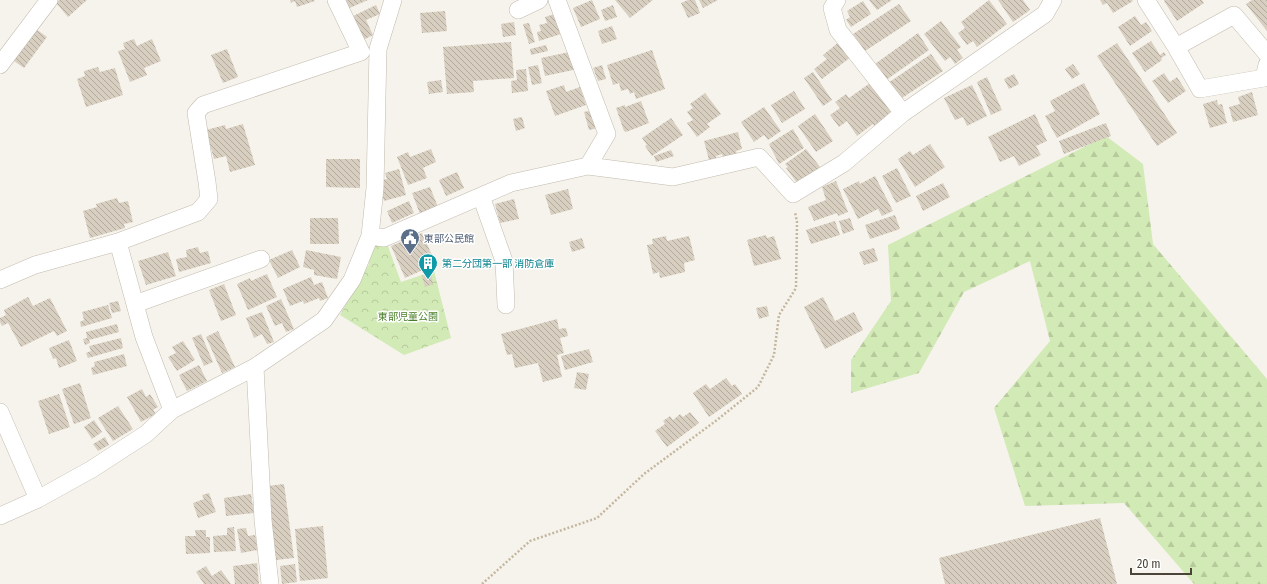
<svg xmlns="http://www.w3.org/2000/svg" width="1267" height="584" font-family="'Fira Sans Condensed','Noto Sans JP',sans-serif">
  <defs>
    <pattern id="forest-firs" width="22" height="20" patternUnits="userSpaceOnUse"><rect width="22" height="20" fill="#d2eab5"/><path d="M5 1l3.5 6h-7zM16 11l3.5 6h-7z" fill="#b6ca9c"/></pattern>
    <pattern id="park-crowns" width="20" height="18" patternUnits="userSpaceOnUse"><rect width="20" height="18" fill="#d2eab5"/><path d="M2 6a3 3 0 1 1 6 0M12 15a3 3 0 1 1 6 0" fill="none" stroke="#b6ca9c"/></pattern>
    <pattern id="building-back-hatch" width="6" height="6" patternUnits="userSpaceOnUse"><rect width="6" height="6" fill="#d8cfc1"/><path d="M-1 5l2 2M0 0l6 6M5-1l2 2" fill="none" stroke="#b1aa9e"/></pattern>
  </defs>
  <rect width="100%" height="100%" fill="#f6f3ec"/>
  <path fill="url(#forest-firs)" d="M1106,136L1143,164L1153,244L1267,379V584H1194L1124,503L1025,506L994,408L1050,341L1030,261L964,292L919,373L851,393V360L891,301L888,245Z"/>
  <path fill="url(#park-crowns)" d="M386,241L401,282L434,271L451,338L404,355L340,315L369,264L366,248Z"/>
  <path fill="url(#building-back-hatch)" d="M59,0H87L68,17L56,3Z
    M290,0H314L315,1L297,7L295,1L291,3Z
    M341,0H368L345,10Z
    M592,0L600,19L581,27L573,8Z
    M615,0H653L630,18Z
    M688,0H695L700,13L688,18L681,3Z
    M699,0H718L703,8Z
    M869,0H892L877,10Z
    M989,0L1007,24L977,47L973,41L967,45L958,33L965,28L961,22Z
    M998,0H1023L1030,10L1013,22Z
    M1100,0H1132L1133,1L1113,13L1107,3L1103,5Z
    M1165,0H1202L1204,3L1177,21L1164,1Z
    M1252,0H1267V31L1246,4Z
    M863,1L871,14L851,27L846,20L850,17L847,11Z
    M899,4L911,21L865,51L853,34Z
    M376,5L380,14L366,20L373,35L359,42L349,18Z
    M613,5L617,17L605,21L601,10Z
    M445,11L447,31L422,33L420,13Z
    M558,13L564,33L539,41L537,32L541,31L539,25L547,23L545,17Z
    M1135,16L1141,25L1146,22L1152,31L1130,46L1118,27Z
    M941,21L961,47L957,50L963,58L955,64L950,57L945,61L924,34Z
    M514,22L516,35L503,37L501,24Z
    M529,23L535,42L529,44L523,24Z
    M612,26L617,39L602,44L598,31Z
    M36,29L47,37L24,68L14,61Z
    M918,33L929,50L886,80L875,64Z
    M134,39L137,46L152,39L161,61L144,68L147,75L130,82L118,51L125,49L123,43Z
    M1151,41L1160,55L1164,52L1166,55L1161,58L1162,60L1145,72L1132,53Z
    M511,42L514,78L473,81L474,92L447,94L443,47Z
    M839,42L851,57L822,79L814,69L827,59L823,55Z
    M1117,43L1177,133L1157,146L1097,56Z
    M546,45L548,51L531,55L530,49Z
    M227,49L238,77L223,83L211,55Z
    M652,50L665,89L636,99L634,92L630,94L628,89L621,91L619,83L613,85L607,65Z
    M574,51L578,69L545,76L541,58Z
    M931,54L943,71L899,100L888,83Z
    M1073,64L1080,74L1072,79L1065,69Z
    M538,65L542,83L532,85L528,67Z
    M602,65L606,79L598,81L593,68Z
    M98,67L100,72L115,68L123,95L86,107L77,79L85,76L84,71Z
    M526,69L528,91L512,93L511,81L517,80L516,70Z
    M813,72L832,100L823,106L804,78Z
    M1164,73L1170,82L1177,77L1186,91L1168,103L1152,81Z
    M1014,74L1019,84L1009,89L1004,79Z
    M987,77L1002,110L991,115L977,82Z
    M441,80L443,92L429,94L427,82Z
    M870,83L893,114L875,127L873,124L857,136L847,121L839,127L830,115L840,108L835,102L846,94L849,98Z
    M1084,83L1100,114L1057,138L1045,116L1055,111L1050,101Z
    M564,85L566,92L580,87L586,105L555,116L546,91Z
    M972,85L987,116L967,126L963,117L955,120L944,98Z
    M794,91L805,109L782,123L771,105Z
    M1252,92L1258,115L1233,122L1229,107L1240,104L1238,97Z
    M705,93L721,114L707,124L710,127L697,137L687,123L693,120L687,112L693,108L690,104Z
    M1217,100L1218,105L1222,104L1227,123L1210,128L1203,104Z
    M641,101L649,123L626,132L624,131L616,108L625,105V107Z
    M764,107L781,131L768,140L764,135L754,142L741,122Z
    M593,110L598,128L589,130L584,112Z
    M815,114L833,141L816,152L798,126Z
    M1035,114L1047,141L1036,146L1041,155L1019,166L1014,156L1000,162L988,137Z
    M522,117L525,128L516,131L513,119Z
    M671,118L683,135L652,156L645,146L647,145L642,138Z
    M1106,123L1111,136L1064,154L1059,141Z
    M243,124L255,165L230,172L226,156L214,159L206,130L225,125L226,129Z
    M793,129L804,148L779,164L769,144Z
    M738,132L742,149L736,151L737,154L723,157L722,154L716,156V158L709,160L704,141Z
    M930,144L945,167L915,187L898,159L910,151L913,155Z
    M431,149L436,162L423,168L427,178L408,185L397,157L408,152L410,157Z
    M806,149L820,167L798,184L786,168L788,167L785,164Z
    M671,150L674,156L656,162L654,156Z
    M326,159H360V188L326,187Z
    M897,168L911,196L896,203L882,176Z
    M399,169L406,195L384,201L380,187L384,186L382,180L387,179L385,173Z
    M457,172L464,188L446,196L439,180Z
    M875,176L893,211L882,216L878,209L858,219L843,189L859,181L860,184Z
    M836,181L848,212L838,216L837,213L814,221L808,207L826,200L822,187Z
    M943,183L950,197L923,211L916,196Z
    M430,187L438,207L420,214L412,193Z
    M568,189L573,209L551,215L545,195Z
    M117,198L119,203L128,201L133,222L124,224L125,228L90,238L83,211L97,207L96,204Z
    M514,199L519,219L500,223L495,204Z
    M409,201L414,213L392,223L387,211Z
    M895,215L900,229L870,239L865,225Z
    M310,218H338L339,244H310Z
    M850,218L854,230L843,234L839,221Z
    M835,221L840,235L811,244L806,230Z
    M422,233L436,264L405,278L391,246Z
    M766,235L767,238L774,236L781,259L754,266L747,240Z
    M666,236L667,241L689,236L695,260L684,263L685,272L660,278L659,272L653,274L647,245L653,244L652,239Z
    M582,238L585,248L572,252L569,242Z
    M198,247L200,253L208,251L211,263L179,272L176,259L187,257L186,250Z
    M874,248L878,261L864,265L859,252Z
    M292,250L300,267L278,278L269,260Z
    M306,250L341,257L337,279L314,275V270L303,267Z
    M168,252L176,276L146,285L138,261Z
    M267,274L277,297L248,310L237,284L250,278L251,281Z
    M431,274L433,284L425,287L422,276Z
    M311,277L314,285L322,282L328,298L320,301L319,298L304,304L303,301L290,306L283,289Z
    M224,284L236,315L221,321L209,290Z
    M28,297L33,306L50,298L67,331L57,336L54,331L21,347L8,323L2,326L0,322V318L6,315L4,310Z
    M823,297L835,321L854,312L863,330L825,349L804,307Z
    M281,299L294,329L286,332L282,323L275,326L266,306Z
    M118,301L121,311L112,313L109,303Z
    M108,305L112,318L81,327L80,322L84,320L82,312Z
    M767,306L769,316L759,319L756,308Z
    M262,312L274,342L267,344L262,334L254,338L246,318Z
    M557,319L559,329L566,328L568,336L560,338L564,353L557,355L562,377L543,382L538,363L515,368L512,354L507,355L501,334Z
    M117,324L119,332L89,340L90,343L85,345L83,339L87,338L86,332Z
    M218,331L235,367L222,373L206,337Z
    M201,334L213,362L204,366L192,338Z
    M121,338L123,348L88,358L86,353L91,351L89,346Z
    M69,340L77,361L59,368L56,358L53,359L49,348Z
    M183,341L195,360L177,371L168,357L176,353L172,347Z
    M589,349L593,362L565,370L561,356Z
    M124,354L127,366L93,375L91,368L95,366L94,362Z
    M199,365L207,381L187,391L179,375Z
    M577,372L589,374L586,390L574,388Z
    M726,378L732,386L735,384L742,394L709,417L693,393L706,384L710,389Z
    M80,383L91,418L74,424L62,389Z
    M142,389L146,397L150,394L158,407L153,410L156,414L141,422L127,397Z
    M59,394L70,427L49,434L38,401Z
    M118,406L133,429L113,441L98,418Z
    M690,412L699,423L667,447L655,431L665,424L663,421L670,416L673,420L680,414L683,417Z
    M94,420L102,432L92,439L84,427Z
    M105,437L109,445L98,451L93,444Z
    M284,484L294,558L276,560L267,486Z
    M209,493L216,512L198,518L193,503L204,499L202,495Z
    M251,494L254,513L226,516L224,498Z
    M1100,518L1117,584H945L939,558Z
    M323,526L328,578L300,581L295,529Z
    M234,527L236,551L214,552L213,536L227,535V528Z
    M246,528L248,536L255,535L258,550L241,553L237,529Z
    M195,530H206V537H210V553L186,554L185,536H196Z
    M257,563L259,584H235L233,566Z
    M295,564L297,582L282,584L280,566Z
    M206,566L212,576L221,570L231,584H204L196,572Z"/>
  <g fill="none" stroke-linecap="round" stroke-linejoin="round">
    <g stroke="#c2bbae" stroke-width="18">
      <path id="street" d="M557,0L607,134L588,166
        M837,0L832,8L838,30L903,113
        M1146,0L1176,47L1200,89L1264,78L1267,65
        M518,10L539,0
        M1176,47L1234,15L1267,54
        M0,65L49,0
        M481,196L504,261L506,305
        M370,236L384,238L511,183L588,166L673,177L759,157L793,194L844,163L903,113L1045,14L1053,0
        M118,242L144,337L172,410
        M0,280L35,265L118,242L198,212L209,199L207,182L196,113L203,105L361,52L336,0
        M135,304L261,259
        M255,367L263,520L270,584
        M0,412L38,499
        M0,516L38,499L92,469L146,434L172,410L255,367L324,320L352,280L370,236L375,188L378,49L393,0"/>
    </g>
    <path stroke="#c4b79f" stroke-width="2.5" stroke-dasharray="2 2" stroke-linecap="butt" d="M482,584L530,541L597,518L644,474L717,420L758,387L774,355L779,315L796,288L797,222L795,212"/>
    <use href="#street" stroke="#fff" stroke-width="17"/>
  </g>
  <defs>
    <g id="civic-pin" transform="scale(1)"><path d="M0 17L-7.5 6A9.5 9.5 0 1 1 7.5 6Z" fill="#5c6f8a" stroke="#fff"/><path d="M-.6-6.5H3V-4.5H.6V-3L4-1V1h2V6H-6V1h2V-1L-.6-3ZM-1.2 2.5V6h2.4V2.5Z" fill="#fff"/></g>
    <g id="building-pin" transform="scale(1)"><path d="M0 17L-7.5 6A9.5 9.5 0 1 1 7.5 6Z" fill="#0f9aa8" stroke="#fff"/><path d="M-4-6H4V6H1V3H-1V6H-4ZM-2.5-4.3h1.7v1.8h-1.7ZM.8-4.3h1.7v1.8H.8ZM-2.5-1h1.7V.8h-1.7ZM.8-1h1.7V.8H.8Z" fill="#fff"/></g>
  </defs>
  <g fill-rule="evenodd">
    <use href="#civic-pin" x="410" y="238"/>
    <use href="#building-pin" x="428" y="263"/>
  </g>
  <g text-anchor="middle" stroke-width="3" stroke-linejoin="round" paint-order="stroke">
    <g font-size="10" fill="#4e5e75" stroke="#fff" text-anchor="start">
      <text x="424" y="242">東部公民館</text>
    </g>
    <g font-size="10" fill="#0d838f" stroke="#fff" text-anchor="start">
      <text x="442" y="267">第二分団第一部 消防倉庫</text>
    </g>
    <g font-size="10" fill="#4a7f2a" stroke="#fff">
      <text x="408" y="320">東部児童公園</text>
    </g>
  </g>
  <path d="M1131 568v6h60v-6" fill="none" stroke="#4b4439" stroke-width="2"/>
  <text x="1137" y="568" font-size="12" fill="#4b4439" stroke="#ffffff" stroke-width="3" paint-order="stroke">20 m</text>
</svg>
